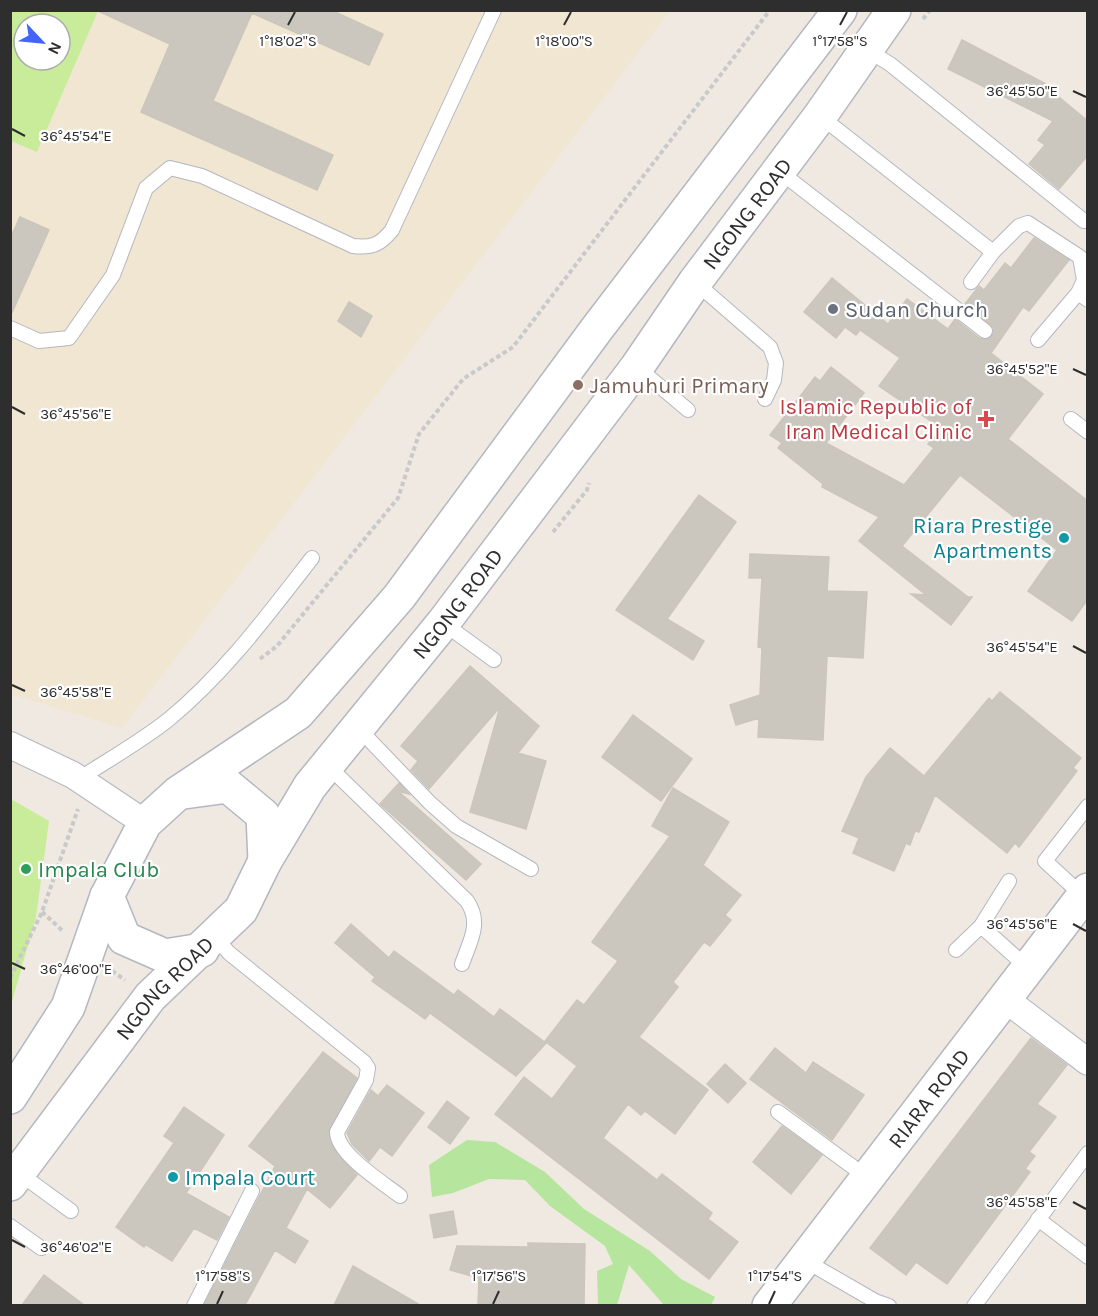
<svg xmlns="http://www.w3.org/2000/svg" width="1098" height="1316" font-family="Karla,sans-serif">
  <rect width="100%" height="100%" fill="#efe9e1"/>
  <path fill="#f0e6d1" fill-rule="evenodd" d="M10,11H670L122,728L11,694ZM24,24H60V60H24Z"/>
  <path fill="#b6e59e" d="M467,1140L495,1142L545,1172L584,1209L650,1251L681,1279L715,1297L711,1305H664L629,1265L617,1305H598L597,1271L613,1264L605,1246L550,1206L525,1180L489,1179L453,1193L432,1197L429,1165Z"/>
  <path fill="#c9ec9a" fill-rule="evenodd" d="M11,11H98L37,152L11,141ZM24,24H60V60H24Z
    M11,799L49,821L36,917L11,1005Z"/>
  <path fill="#cbc7bf" stroke="#cbc5ba" stroke-width="1.5" d="M96,10H331L383,34L369,65L252,13L213,101L333,155L317,190L141,112L170,44Z
    M962,40L1050,86L1049,89L1088,121V155L1059,189L1029,164L1045,145L1038,140L1053,121L948,69Z
    M20,217L49,230L10,317V239Z
    M1034,238L1069,260L1029,311L1023,307L991,353L1043,394L1008,439L1088,501V599L1072,621L1028,591L1057,550L960,475L902,546L968,597H972L951,625L911,594L926,595L859,541L879,517L822,487L823,484L778,448L782,443L770,435L815,377L820,381L831,367L864,393L826,443L904,485L934,448L928,444L941,428L879,386L900,358L860,330L856,335L845,327L836,338L804,312L832,278L888,324L907,299L948,329L955,319L979,338L988,339L994,333L993,327L965,304L979,286L984,290L1005,263L1011,268Z
    M349,302L372,316L361,337L338,321Z
    M699,495L736,522L667,619L704,641L693,660L616,610Z
    M750,554L829,557L827,591L867,592L863,658L827,656L823,740L758,737L759,718L736,725L730,705L760,695L762,648L758,647L762,578H749Z
    M470,666L539,726L518,753L546,761L526,829L470,812L500,707L429,789L411,770L418,761L401,746Z
    M1000,692L1081,758L1073,768L1077,771L1019,847L1015,843L1007,853L935,795L919,832L915,831L910,845L906,843L894,871L853,853L859,838L842,831L866,777L890,748L924,776L989,698L992,701Z
    M633,715L692,759L661,801L602,757Z
    M399,783L409,794L398,791L481,864L466,880L380,804Z
    M673,788L729,822L703,865L741,895L725,915L731,920L710,946L704,942L673,982L678,987L639,1037L708,1090L675,1134L645,1111L641,1115L628,1104L603,1138L657,1180L662,1174L712,1213L708,1219L738,1242L709,1279L495,1114L524,1077L552,1099L577,1066L545,1041L577,1000L584,1005L618,961L592,942L670,836L652,826Z
    M351,924L389,958L394,951L454,995L458,990L494,1017L500,1009L546,1043L516,1076L430,1013L425,1019L372,981L375,977L335,943Z
    M1031,1038L1067,1065L1037,1104L1056,1117L1029,1152L1035,1156L1025,1169L1030,1172L947,1284L916,1262L906,1275L870,1248Z
    M775,1048L806,1073L813,1062L864,1095L832,1140L750,1079Z
    M323,1052L357,1078L328,1133L337,1154L357,1175L330,1208L307,1189L286,1228L308,1241L295,1263L275,1250L245,1305H204L275,1166L249,1146Z
    M725,1064L746,1083L728,1103L707,1084Z
    M387,1085L424,1113L392,1156L380,1147L369,1161L352,1144L347,1133L371,1090L378,1096Z
    M447,1101L469,1118L450,1144L428,1127Z
    M184,1107L224,1135L186,1193L229,1217L217,1240L194,1228L172,1261L145,1244L144,1247L116,1227L174,1143L164,1136Z
    M782,1126L822,1155L791,1194L753,1162Z
    M453,1211L457,1234L434,1238L430,1215Z
    M528,1243L585,1244L584,1305H478L479,1278L450,1270L457,1246L528,1247Z
    M353,1266L420,1305H334Z
    M44,1275L84,1305H22Z"/>
  <g fill="none" stroke-linecap="round" stroke-linejoin="round">
    <g stroke="#b4b7c1" stroke-width="16">
      <path id="service" d="M867,50L890,64L1084,221
        M820,116L993,252L1019,226L1028,223L1080,257L1084,280L1078,293L1088,300
        M779,171L985,331
        M695,282L770,347L776,363L774,380L765,399
        M971,282L993,252
        M10,328L39,341L69,338L113,275L146,188L170,168L202,176L353,246C372,248 380,245 392,230L494,10
        M1038,340L1078,293
        M637,367L688,410
        M1071,419L1088,432
        M443,623L494,660
        M359,729L430,803L456,826L531,869
        M327,765L467,901C482,923 470,941 462,964
        M79,779C108,760 140,742 168,720C224,674 267,616 312,558
        M1083,896L1045,861L1088,806
        M981,926L1028,968
        M215,937L229,953L364,1062L368,1068L366,1080L337,1132C337,1154 382,1182 400,1196
        M956,950L981,926L1009,881
        M778,1112L868,1178
        M19,1173L71,1211
        M1038,1219L1088,1257
        M10,1226L41,1248
        M804,1260L875,1301L889,1306
        M194,1306L252,1191
        M974,1306L1088,1153"/>
    </g>
    <g stroke="#b4b7c1" stroke-width="28">
      <path id="minor" d="M10,745L73,775L145,823
        M1005,999L1088,1062"/>
    </g>
    <g stroke="#b4b7c1" stroke-width="36">
      <g id="tertiary">
        <path id="s1" d="M769,1306L1088,890"/>
      </g>
    </g>
    <g stroke="#b4b7c1" stroke-width="36">
      <g id="secondary">
        <path d="M184,792L228,786L263,815L265,861"/>
        <path d="M107,896L124,938L165,956L202,950"/>
        <path d="M10,1097L68,1007L107,896L145,823L178,793L298,713L399,597L596,330L840,10"/>
        <path id="s2" d="M10,1184L150,997L241,910L265,861L310,786L443,623L637,367L695,282L820,116L894,10"/>
      </g>
    </g>
    <path stroke="#c9c9c9" stroke-width="4" stroke-dasharray="4.5 3" stroke-linecap="butt" d="M923,19L930,10
      M553,532L587,490L589,483
      M260,659L277,646L398,498L419,434L463,379L513,347L770,10
      M42,912L64,932
      M112,971L125,980
      M10,978L42,912L78,809"/>
    <use href="#service" stroke="#fff" stroke-width="14"/>
    <use href="#minor" stroke="#fff" stroke-width="26"/>
    <use href="#tertiary" stroke="#fff" stroke-width="33"/>
    <use href="#secondary" stroke="#fff" stroke-width="33"/>
  </g>
  <path fill="none" stroke="#2e2e2e" stroke-width="2" d="M288,25L295,12M564,25L571,12M840,25L847,12M1073,91L1086,97M12,129L25,136M1073,369L1086,375M12,407L25,414M1073,646L1086,653M12,685L25,691M1073,924L1086,931M12,963L25,969M1073,1202L1086,1209M12,1240L25,1247M217,1304L223,1291M493,1304L499,1291M769,1304L775,1291"/>
  <circle fill="#6b7280" stroke="#fff" stroke-width="2" cx="833" cy="309" r="6"/>
  <circle fill="#8d6e63" stroke="#fff" stroke-width="2" cx="578" cy="385" r="6"/>
  <path fill="#e0444e" stroke="#fff" stroke-width="2" d="M983 410h6v6h6v6h-6v6h-6v-6h-6v-6h6z"/>
  <g fill="#0f9aa8" stroke="#fff" stroke-width="2">
    <circle cx="1064" cy="538" r="6"/>
    <circle cx="173" cy="1177" r="6"/>
  </g>
  <circle fill="#2e9e5b" stroke="#fff" stroke-width="2" cx="26" cy="869" r="6"/>
  <g text-anchor="middle" stroke-width="4.5" stroke-linejoin="round" paint-order="stroke">
    <g font-size="22" fill="#2e2e2e" stroke="#fff">
      <text dy="8" stroke="none"><textPath href="#s2" startOffset="1222">NGONG ROAD</textPath></text>
      <text dy="8" stroke="none"><textPath href="#s2" startOffset="736">NGONG ROAD</textPath></text>
      <text dy="8" stroke="none"><textPath href="#s2" startOffset="250">NGONG ROAD</textPath></text>
      <text dy="8" stroke="none"><textPath href="#s1" startOffset="262">RIARA ROAD</textPath></text>
    </g>
    <g font-size="22" fill="#5b616d" stroke="#fff" text-anchor="start">
      <text x="845" y="317">Sudan Church</text>
    </g>
    <g font-size="22" fill="#785e54" stroke="#fff" text-anchor="start">
      <text x="590" y="393">Jamuhuri Primary</text>
    </g>
    <g font-size="22" fill="#be3a42" stroke="#fff" text-anchor="end">
      <text x="972" y="414">Islamic Republic of<tspan x="972" dy="25">Iran Medical Clinic</tspan></text>
    </g>
    <g font-size="22" fill="#0d838f" stroke="#fff" text-anchor="end">
      <text x="1052" y="533">Riara Prestige<tspan x="1052" dy="25">Apartments</tspan></text>
      <text x="185" y="1185" text-anchor="start">Impala Court</text>
    </g>
    <g font-size="22" fill="#27864d" stroke="#fff" text-anchor="start">
      <text x="38" y="877">Impala Club</text>
    </g>
  </g>
  <g font-size="15" text-anchor="middle" fill="#2e2e2e" stroke="#fff" stroke-width="4.5" stroke-linejoin="round" paint-order="stroke">
    <text x="288" y="46">1°18'02"S</text>
    <text x="564" y="46">1°18'00"S</text>
    <text x="840" y="46">1°17'58"S</text>
    <text x="1022" y="96">36°45'50"E</text>
    <text x="76" y="141">36°45'54"E</text>
    <text x="1022" y="374">36°45'52"E</text>
    <text x="76" y="419">36°45'56"E</text>
    <text x="1022" y="652">36°45'54"E</text>
    <text x="76" y="697">36°45'58"E</text>
    <text x="1022" y="929">36°45'56"E</text>
    <text x="76" y="974">36°46'00"E</text>
    <text x="1022" y="1207">36°45'58"E</text>
    <text x="76" y="1252">36°46'02"E</text>
    <text x="223" y="1281">1°17'58"S</text>
    <text x="499" y="1281">1°17'56"S</text>
    <text x="775" y="1281">1°17'54"S</text>
  </g>
  <rect width="1098" height="1316" fill="none" stroke="#2e2e2e" stroke-width="24"/>
  <g transform="translate(42 42) rotate(116)"><circle r="28" fill="#ffffff" stroke="#ababab" stroke-width="1.5"/>
  <path d="M0-4.5L10 22L0 15L-10 22Z" fill="#4264fb"/>
  <text y="-9" font-size="16" font-weight="bold" text-anchor="middle" fill="#2e2e2e">N</text>
  </g>
</svg>
